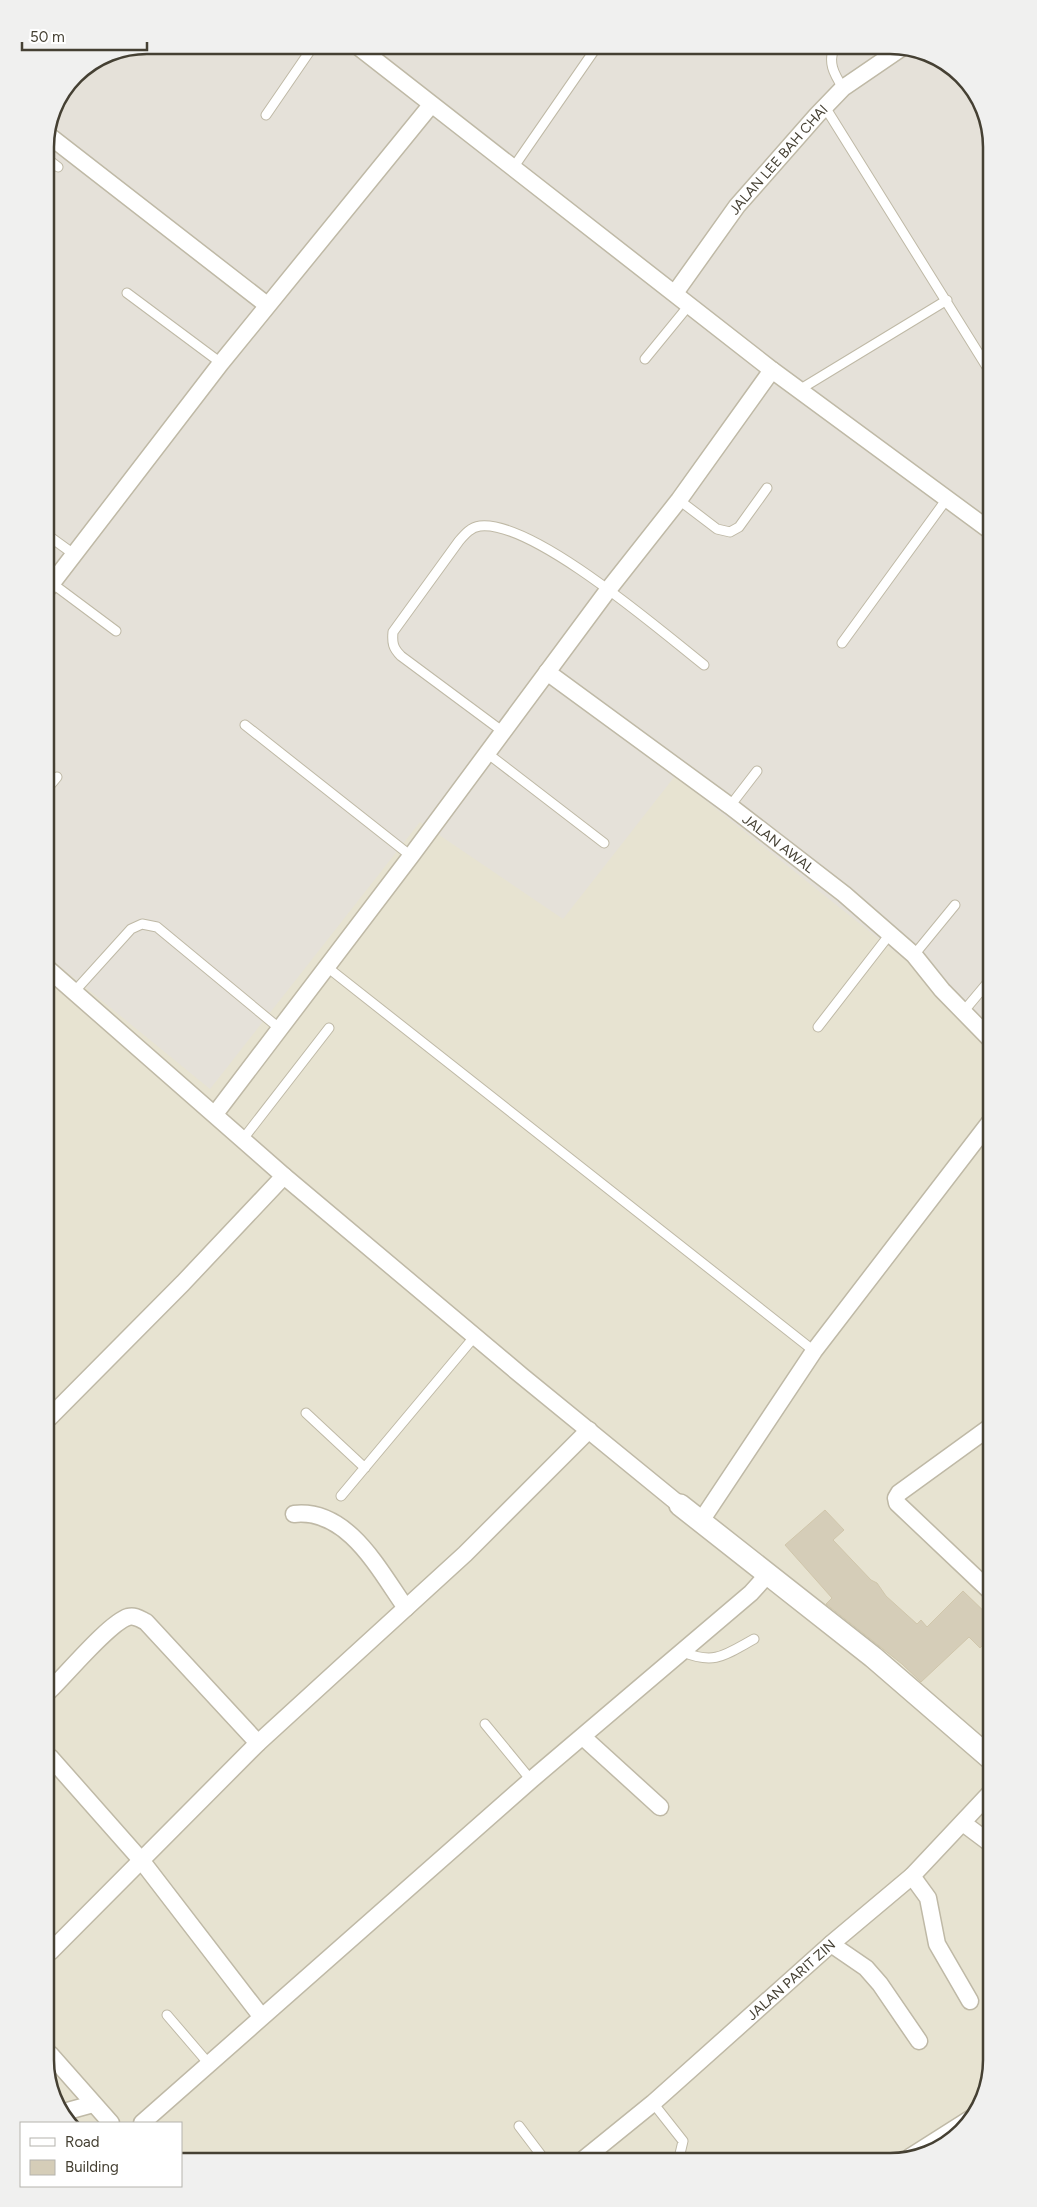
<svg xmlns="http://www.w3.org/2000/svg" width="1037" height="2207" font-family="Figtree,sans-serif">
  <rect width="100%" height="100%" fill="#f3f0e4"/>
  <path fill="#e7e3d1" d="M147,45H897L952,66L987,114L992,2061L971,2122L923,2157L181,2161V2123H72L50,2093L45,140L53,108L75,75L108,53Z"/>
  <path fill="#e5e1d9" d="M147,45H897L952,66L987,114L989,1027L675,776L563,919L420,822L210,1089L47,956L45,140L53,108L75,75L108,53Z"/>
  <path fill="#d5cdb8" stroke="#d0c6ab" d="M825,1510L844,1530L833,1540L871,1580L877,1583L886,1596L917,1624L921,1620L927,1627L963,1591L991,1618V1637L980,1648L969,1637L921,1682L902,1664L826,1604L832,1598L785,1545Z"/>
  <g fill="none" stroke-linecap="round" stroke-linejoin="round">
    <g stroke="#bfb9a6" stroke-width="11">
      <path id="service" d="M835,45C827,62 834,74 843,88
        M825,107L987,367
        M266,115L314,45
        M45,157L58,167
        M513,168L598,45
        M127,293L221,363
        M645,359L690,304
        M799,390L947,300
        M679,500L717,529L730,532L739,527L767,488
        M46,534L75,555
        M53,584L116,631
        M842,643L946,500
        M245,725L411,856
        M502,731L401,656C393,648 392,643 393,632L459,541C465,534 471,527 480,526C533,520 661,631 704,665
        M487,753L604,843
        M47,789L57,777
        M730,806L757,771
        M914,955L955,905
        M327,967L814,1351
        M74,992L131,929L142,924L157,927L279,1028
        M963,1012L989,981
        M818,1027L890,934
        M243,1139L329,1028
        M306,1413L365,1468
        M341,1496L475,1336
        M683,1652C715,1665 725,1655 754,1639
        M485,1724L531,1780
        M167,2015L209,2064
        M653,2103L683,2141L679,2158
        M519,2126L544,2159"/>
    </g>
    <g stroke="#bfb9a6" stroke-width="19">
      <g id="minor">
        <path d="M356,45L772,370L988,529"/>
        <path d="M47,134L267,305"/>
        <path id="s1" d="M675,293L737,206L817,115L843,88L903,47"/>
        <path d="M46,591L221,363L431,105"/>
        <path id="s2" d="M547,672L730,806L844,894L914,955L942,990L989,1038"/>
        <path d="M47,968L284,1176L522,1376L680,1505"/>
        <path d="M215,1114L411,856L608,590L679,500L772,370"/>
        <path d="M49,1418L183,1283L284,1176"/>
        <path d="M990,1427L899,1493L896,1498L897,1503L991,1592"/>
        <path d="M294,1514C348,1508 379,1570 406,1608"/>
        <path d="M701,1521L814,1351L989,1123"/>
        <path d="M49,1691C66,1675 109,1623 128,1617C135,1615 140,1619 146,1622L258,1743"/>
        <path d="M583,1737L660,1807"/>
        <path d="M50,1757L141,1860L261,2016"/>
        <path d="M963,1823L991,1844"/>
        <path d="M912,1876L928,1898L937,1944L970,2001"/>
        <path d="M831,1944L866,1968L880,1984L919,2041"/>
        <path d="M50,1952L258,1743L465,1554L589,1430"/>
        <path d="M50,2054L111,2123"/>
        <path d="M64,2112L93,2104"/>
        <path d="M142,2123L531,1780L751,1593L768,1574"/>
        <path d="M910,2157L973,2117"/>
        <path id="s3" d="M584,2159L653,2103L831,1944L912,1876L991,1792"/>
      </g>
    </g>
    <g stroke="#bfb9a6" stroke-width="24">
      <path id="tertiary" d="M680,1505L873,1657L991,1759"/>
    </g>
    <use href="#service" stroke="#fff" stroke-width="9"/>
    <use href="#minor" stroke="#fff" stroke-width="16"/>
    <use href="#tertiary" stroke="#fff" stroke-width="21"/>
  </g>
  <g text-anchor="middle" stroke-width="4" stroke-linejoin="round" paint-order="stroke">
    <g font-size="14" fill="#454033" stroke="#fff">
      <text dy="5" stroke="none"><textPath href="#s1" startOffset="169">JALAN LEE BAH CHAI</textPath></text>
      <text dy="5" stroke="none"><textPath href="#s2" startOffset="288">JALAN AWAL</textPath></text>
      <text dy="5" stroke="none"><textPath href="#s3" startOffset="274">JALAN PARIT ZIN</textPath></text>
    </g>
  </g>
  <path d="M0 0H1037V2207H0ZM147 54H890A93 93 0 0 1 983 147V2060A93 93 0 0 1 890 2153H147A93 93 0 0 1 54 2060V147A93 93 0 0 1 147 54Z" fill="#f0f0ef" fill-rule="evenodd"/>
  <path fill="none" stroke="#454033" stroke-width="2.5" d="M147 54H890A93 93 0 0 1 983 147V2060A93 93 0 0 1 890 2153H147A93 93 0 0 1 54 2060V147A93 93 0 0 1 147 54Z"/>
  <rect x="20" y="2122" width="162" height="65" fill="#ffffff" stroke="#b5b3ad"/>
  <rect x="30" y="2138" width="25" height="8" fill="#ffffff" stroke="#b5b3ad"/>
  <text x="65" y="2147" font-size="15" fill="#454033">Road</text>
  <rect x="30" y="2160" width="25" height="15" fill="#d5cdb8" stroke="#b5b3ad"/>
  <text x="65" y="2172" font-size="15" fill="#454033">Building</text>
  <path d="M22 42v8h125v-8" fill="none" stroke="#454033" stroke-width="2.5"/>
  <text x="30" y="42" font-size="15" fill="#454033" stroke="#ffffff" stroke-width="4" paint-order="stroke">50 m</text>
</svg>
